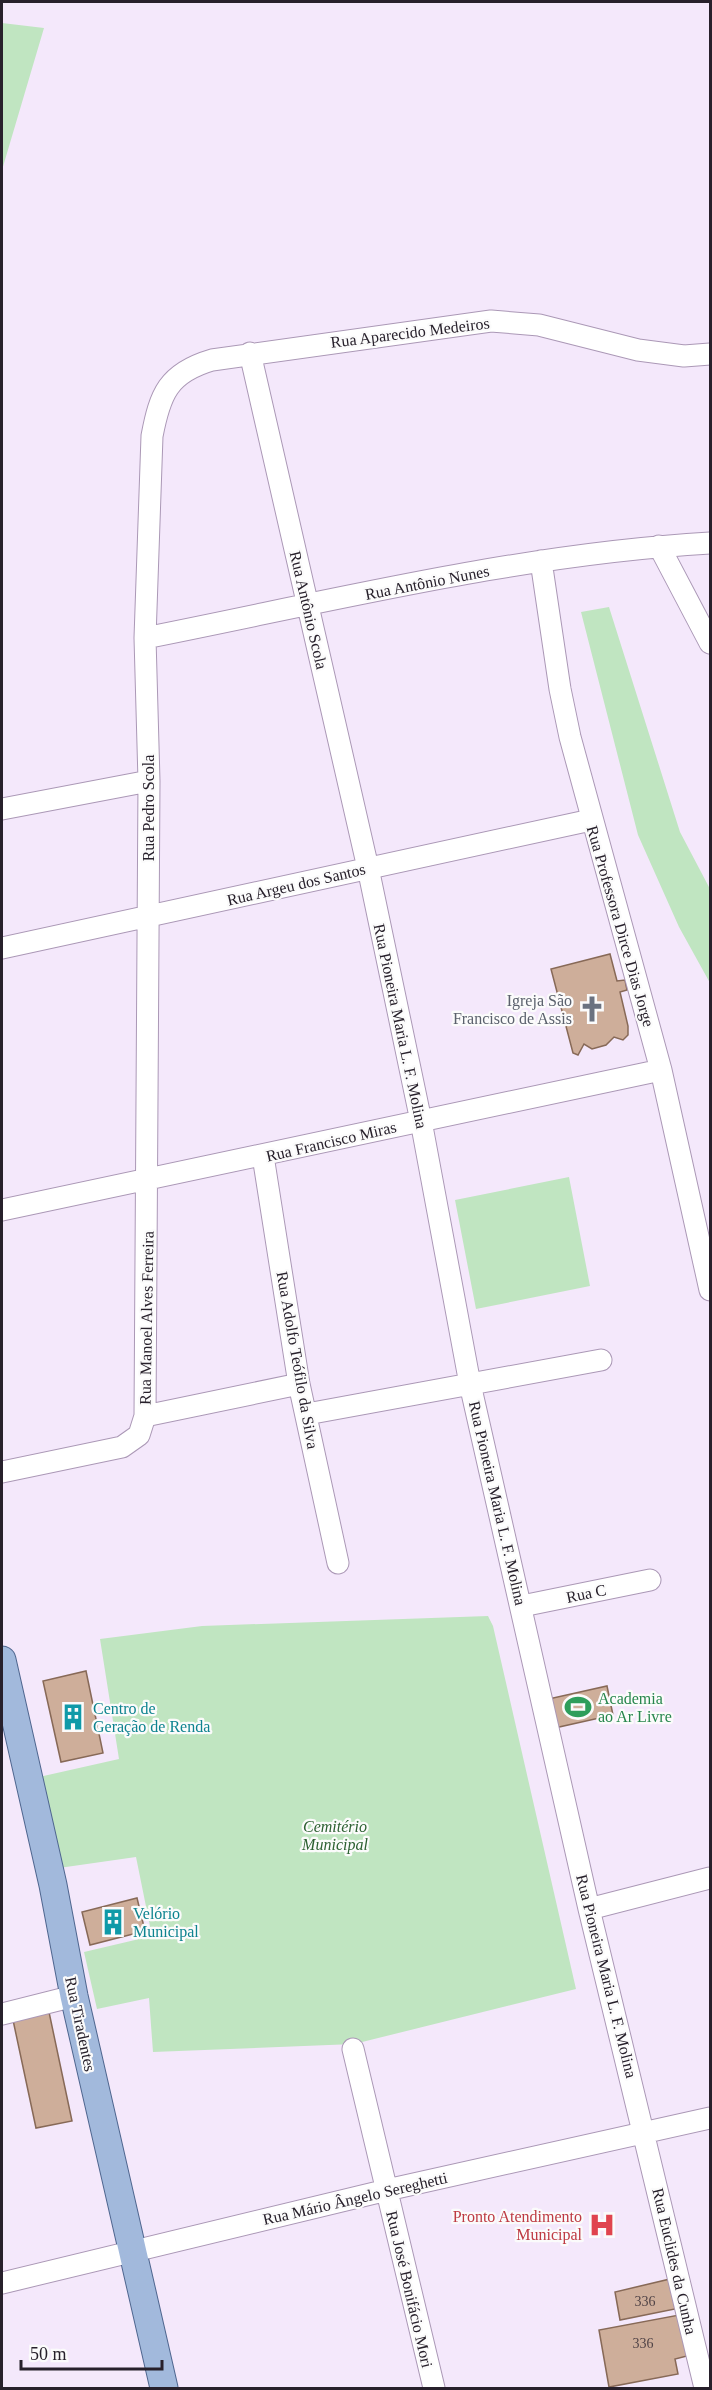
<svg xmlns="http://www.w3.org/2000/svg" width="712" height="2390" font-family="Georgia,serif">
  <rect width="100%" height="100%" fill="#f4e8fb"/>
  <path fill="#c0e5c1" d="M2,23L44,28L2,170Z
    M609,607L680,832L710,889V983L679,927L638,835L581,612Z
    M569,1177L590,1286L476,1309L455,1200Z
    M488,1616L493,1626L576,1989L354,2044L153,2052L149,1998L97,2009L84,1952L152,1936L136,1857L52,1869L39,1777L119,1759L100,1639L202,1626Z"/>
  <path fill="#ceae9a" stroke="#876957" stroke-width="1.5" d="M610,954L617,981L625,980L627,990L620,992L628,1026V1035L623,1040L614,1037L606,1045L592,1049L584,1044L578,1055L573,1053L551,969Z
    M86,1671L103,1753L61,1762L43,1681Z
    M607,1686L613,1715L550,1729L544,1700Z
    M137,1898L145,1931L90,1945L82,1912Z
    M49,2012L72,2121L36,2128L13,2020Z
    M670,2279L675,2309L620,2320L615,2292Z
    M679,2315L687,2356L675,2359L678,2374L609,2387L599,2330Z"/>
  <g fill="none" stroke-linecap="round" stroke-linejoin="round">
    <g stroke="#ab98b6" stroke-width="23">
      <path id="minor" d="M250,353L368,868L421,1121L470,1384L589,1909L705,2388
        M659,546L710,643
        M541,561L560,689L570,737L661,1070L710,1290
        M145,638C332,601 520,554 710,543
        M2,809L149,781
        M2,948L591,820
        M263,1156L299,1384L338,1563
        M2,1210L661,1070
        M307,1414L601,1360
        M145,1416L299,1384
        M2,1472L122,1447L139,1435L145,1416L149,781L145,638L152,436C160,394 168,373 212,360L491,321L539,325L638,350L684,356L710,354
        M522,1606L650,1580
        M589,1909L710,1878
        M2,2014L74,1996
        M353,2049L434,2388
        M2,2283L387,2190L710,2118"/>
    </g>
    <g stroke="#4f668f" stroke-width="29">
      <path id="major" d="M2,1660L53,1885L74,1996L164,2388"/>
    </g>
    <use href="#minor" stroke="#fff" stroke-width="21"/>
    <use href="#major" stroke="#a2b9dc" stroke-width="27"/>
  </g>
  <defs>
    <g id="church-bare" transform="scale(2.07)"><path d="M-1.2-6h2.4v3.5h3.3v2.4h-3.3V6h-2.4V-.1h-3.3v-2.4h3.3Z" fill="#6b7280" stroke="#fbfbfb" stroke-width="2.5" paint-order="stroke"/></g>
    <g id="stadium-bare" transform="scale(2.07)"><path d="M0-5a6.5 5 0 1 0 0 10a6.5 5 0 1 0 0-10ZM-3.5-1.8h7v3.6h-7Z" fill="#2e9e5b" stroke="#fbfbfb" stroke-width="2.5" paint-order="stroke"/></g>
    <g id="building-bare" transform="scale(2.07)"><path d="M-4-6H4V6H1V3H-1V6H-4ZM-2.5-4.3h1.7v1.8h-1.7ZM.8-4.3h1.7v1.8H.8ZM-2.5-1h1.7V.8h-1.7ZM.8-1h1.7V.8H.8Z" fill="#0f9aa8" stroke="#fbfbfb" stroke-width="2.5" paint-order="stroke"/></g>
    <g id="hospital-bare" transform="scale(2.07)"><path d="M-5-5h3v3.5h4V-5h3V5h-3V1.5h-4V5h-3Z" fill="#e0444e" stroke="#fbfbfb" stroke-width="2.5" paint-order="stroke"/></g>
  </defs>
  <g fill-rule="evenodd">
    <use href="#church-bare" x="592" y="1009"/>
    <use href="#stadium-bare" x="578" y="1707"/>
    <use href="#building-bare" x="73" y="1717"/>
    <use href="#building-bare" x="113" y="1922"/>
    <use href="#hospital-bare" x="602" y="2225"/>
  </g>
  <g text-anchor="middle" stroke-width="4.5" stroke-linejoin="round" paint-order="stroke">
    <g font-size="14" fill="#514447">
      <text x="645" y="2306">336</text>
      <text x="643" y="2348">336</text>
    </g>
    <g font-size="16" fill="#27202b" stroke="#fbfbfb">
      <text transform="translate(410 332) rotate(-7)" y="6">Rua Aparecido Medeiros</text>
      <text transform="translate(427 582) rotate(-11)" y="6">Rua Antônio Nunes</text>
      <text transform="translate(309 610) rotate(77)" y="6">Rua Antônio Scola</text>
      <text transform="translate(148 808) rotate(-90)" y="6">Rua Pedro Scola</text>
      <text transform="translate(296 884) rotate(-13)" y="6">Rua Argeu dos Santos</text>
      <text transform="translate(621 926) rotate(74)" y="6">Rua Professora Dirce Dias Jorge</text>
      <text transform="translate(401 1026) rotate(78)" y="6">Rua Pioneira Maria L. F. Molina</text>
      <text transform="translate(331 1141) rotate(-13)" y="6">Rua Francisco Miras</text>
      <text transform="translate(146 1318) rotate(-89)" y="6">Rua Manoel Alves Ferreira</text>
      <text transform="translate(298 1360) rotate(80)" y="6">Rua Adolfo Teófilo da Silva</text>
      <text transform="translate(498 1503) rotate(77)" y="6">Rua Pioneira Maria L. F. Molina</text>
      <text transform="translate(586 1593) rotate(-12)" y="6">Rua C</text>
      <text transform="translate(607 1976) rotate(76)" y="6">Rua Pioneira Maria L. F. Molina</text>
      <text transform="translate(81 2024) rotate(78)" y="6">Rua Tiradentes</text>
      <text transform="translate(355 2198) rotate(-13)" y="6">Rua Mário Ângelo Sereghetti</text>
      <text transform="translate(675 2261) rotate(77)" y="6">Rua Euclides da Cunha</text>
      <text transform="translate(410 2289) rotate(77)" y="6">Rua José Bonifácio Mori</text>
    </g>
    <g font-size="16" fill="#5b616d" stroke="#fbfbfb" text-anchor="end">
      <text x="572" y="1006">Igreja São<tspan x="572" dy="18">Francisco de Assis</tspan></text>
    </g>
    <g font-size="16" fill="#27864d" stroke="#fbfbfb" text-anchor="start">
      <text x="598" y="1704">Academia<tspan x="598" dy="18">ao Ar Livre</tspan></text>
    </g>
    <g font-size="16" fill="#0d838f" stroke="#fbfbfb" text-anchor="start">
      <text x="93" y="1714">Centro de<tspan x="93" dy="18">Geração de Renda</tspan></text>
      <text x="133" y="1919">Velório<tspan x="133" dy="18">Municipal</tspan></text>
    </g>
    <g font-size="16" font-style="italic" fill="#2d6132" stroke="#fbfbfb">
      <text x="335" y="1832">Cemitério<tspan x="335" dy="18">Municipal</tspan></text>
    </g>
    <g font-size="16" fill="#be3a42" stroke="#fbfbfb" text-anchor="end">
      <text x="582" y="2222">Pronto Atendimento<tspan x="582" dy="18">Municipal</tspan></text>
    </g>
  </g>
  <rect width="712" height="2390" fill="none" stroke="#27202b" stroke-width="6"/>
  <path d="M21 2360v9h141v-9" fill="none" stroke="#27202b" stroke-width="3"/>
  <text x="30" y="2360" font-size="18" fill="#27202b" stroke="#fbfbfb" stroke-width="4.5" paint-order="stroke">50 m</text>
</svg>
